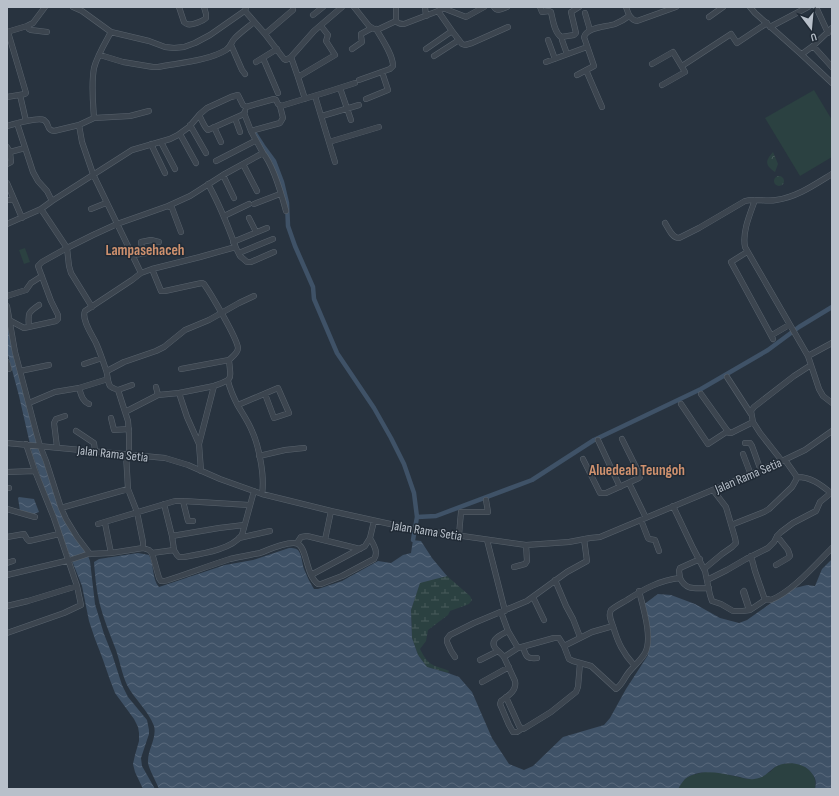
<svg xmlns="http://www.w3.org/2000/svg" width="839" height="796" font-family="'Sofia Sans Condensed',sans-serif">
  <defs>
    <pattern id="wetland-marsh" width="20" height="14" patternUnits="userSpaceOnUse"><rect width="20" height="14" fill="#2b4141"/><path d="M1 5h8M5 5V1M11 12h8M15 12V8" fill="none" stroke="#485b5b"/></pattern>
    <pattern id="park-crowns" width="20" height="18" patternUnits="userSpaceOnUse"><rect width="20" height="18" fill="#2b4141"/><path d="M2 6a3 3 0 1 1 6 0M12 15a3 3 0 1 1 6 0" fill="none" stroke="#485b5b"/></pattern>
    <pattern id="water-waves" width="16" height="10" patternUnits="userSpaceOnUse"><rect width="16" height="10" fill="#3f5267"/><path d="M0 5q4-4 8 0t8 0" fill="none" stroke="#59697b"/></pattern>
  </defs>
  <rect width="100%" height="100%" fill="#28333f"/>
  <path fill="#2b4141" d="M814,90L832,120V157L800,176L765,118Z
    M25,248L30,262L24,264L19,250Z
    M793,763C807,765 818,774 815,789H678L682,782L686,778L692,775L704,772H717L747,779L770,772L775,767L781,764Z"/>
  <path fill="url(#wetland-marsh)" d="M447,576L470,596L472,600L469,604L450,611L448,615L428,630L426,641L420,649C428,665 432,665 447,670L449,671L448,673L427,667L418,655L412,638L411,610L420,582Z"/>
  <path fill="url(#park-crowns)" d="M773,152L778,164L775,172C765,165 765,161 773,152Z
    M774 181a5 5 0 1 1 10 0a5 5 0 1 1-10 0Z"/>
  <path fill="url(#water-waves)" d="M7,313L36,439L43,461L61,512L87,553L90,561L95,604L104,634L112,654L122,685L128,697L147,720L149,730V734L141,758L142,766L155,789H143L135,772L133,764L135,755L139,741V733L138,727L134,719L115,693L110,680L102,657L95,639L89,621L82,586L55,518L32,453L19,396L7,351Z
    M19,497L34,499L39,512L34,514L20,511L18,498Z
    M413,540L421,541L432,558L447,576L420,583L411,610L412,638L418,655L427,667L448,673L459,677L472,692L492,738L509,764L524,770L533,766L563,737L604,725L610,718L626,689L648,655V628L643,605L658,594L671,595L695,604L720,618L739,623L747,620L791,589L807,585L815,586L822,569L832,559V789H815C817,779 815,777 809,770C801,762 784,761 775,767C767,773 764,778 754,779C748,780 741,777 735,776C720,773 699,768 685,779C682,782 680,786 678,789H159C157,783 147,766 148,761C148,749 157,738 154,726C148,710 135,700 127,685C122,674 120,662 116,650C110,634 103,618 99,601C96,588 95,575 94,562L99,559L138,553L149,555C154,564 152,580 159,587L225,565L253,560L289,548C292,548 295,548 298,550C302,555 302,563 304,569C307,576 310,583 314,589H318L342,581L378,561L391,563L403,555L411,553Z"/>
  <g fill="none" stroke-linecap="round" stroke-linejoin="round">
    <path stroke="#3f5267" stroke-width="4.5" d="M254,132L263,146L274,161L282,182L287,203L288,226L295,246L313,287L314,299L337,353L374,408L391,438L404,464L414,493L417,517
      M413,540L417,517L436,516L532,480L594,440L701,389L768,350L799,327L832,307"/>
    <g stroke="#59636d" stroke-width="6">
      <path id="minor" d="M73,7L82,11L111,32L149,41L165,47L174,48L184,47L195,43L210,35L243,12L245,11L246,7
        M179,7L184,22C185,23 186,24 187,24C191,26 203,21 206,18V14L204,7
        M354,7L369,26L374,29H379L396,21
        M396,7V20C397,24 401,24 404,24L438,11L445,7
        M425,7L426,16
        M494,7C497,12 502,9 507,7
        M540,7L542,12L549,11L551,12C553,20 554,32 561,37L574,35L576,33L571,12L579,7
        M626,7C628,13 630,20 637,21L676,7
        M750,7L755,13L801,54L832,83
        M816,7L828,33
        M443,8L466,17L484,7
        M245,11L265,34L284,59L286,60L291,57L314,31L342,7
        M438,11L452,31L462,44L465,45L472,43L508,27
        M585,13L590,30
        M313,15L323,7
        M709,17L723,7
        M27,26L29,29L31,30L47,32
        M770,27L808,7
        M7,32L27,26L33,23L45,7
        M265,34L293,10
        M548,40L555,59
        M562,40L567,54
        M231,45L242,70L245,74
        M813,46L832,67
        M352,49L362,42L361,36V34L372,28
        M426,49L452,31
        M802,54L813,46L832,28
        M100,55L123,62L153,67H158C178,63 208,61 226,50C231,47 231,42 235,38C241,32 248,27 254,22
        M434,56L459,40
        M291,57L298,77L305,99
        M263,58L278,93
        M256,62L277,49
        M546,62L587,47
        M652,64L673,52L685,72L662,85
        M682,66L731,34L737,43L767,23
        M586,70L602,107
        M577,75L594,66L584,37C587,27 606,27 615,24C620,22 625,19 629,16
        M298,77L335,55L326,41L328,35L321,26
        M359,80L390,69L393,66C393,55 382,39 376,29
        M340,88L351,120
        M20,95L26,121
        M315,96L335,162
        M7,97L25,94L26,93L8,32
        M366,99L388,90L382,72
        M244,113L251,131L263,153C273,165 282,196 286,211
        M199,115C202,120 204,127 208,130L244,114L245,111
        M322,116L359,105
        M94,118C93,102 91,84 94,68C97,56 105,43 111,32
        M235,118L240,132
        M17,123L33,172L38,181L47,191L52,201
        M79,125L82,142L93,174L141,273
        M190,125L206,153
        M7,126C14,124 38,117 44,120C50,124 46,130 54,131L79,125L94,118L130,116L149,111
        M214,127L221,142
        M251,131L280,123L283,118L280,106
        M180,134L196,163
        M161,142L175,169
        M329,142L379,127
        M151,144L165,173
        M7,147L10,152L25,148
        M216,161L255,141
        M7,164L11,162L10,152
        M243,164L257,191
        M223,175L234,198
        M7,183L22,218
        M208,184C220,205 228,226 236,248
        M7,200H14
        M755,200C750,214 742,232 745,247L808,356L819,389L823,396L832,403
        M254,204L280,194
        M168,206L190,196L223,175L263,153
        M41,209L67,248L69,266L71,273L92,307
        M91,209L106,203
        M224,216L249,204
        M249,218L256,232
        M665,223C669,229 672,238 679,238L699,228L745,201C754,198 766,202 776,200C797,197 814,185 832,174
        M7,224L41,209L52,201L132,150L170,139L178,135L189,127L200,114L207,108L231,97L238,95L243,105L246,107L274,99L276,100L278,104L281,106L327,92L355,83
        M233,242L267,228
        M747,252L731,262L773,339
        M143,253L141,243V242L151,240L159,242
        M239,253L273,239
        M133,255L161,251
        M152,269L161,291H165L197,284L202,283L204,284C211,294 237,338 238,348C238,353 232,357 229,360C231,381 233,379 214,386L199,444L201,471
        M7,296L26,290L31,283L42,276
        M7,306L15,352L36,432L40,446L46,461L61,508L66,519L77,537L90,554
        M9,320L24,328L56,321L58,319V315L51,301L38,266L42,262L67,248L93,235L117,224L168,206L172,208L181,232
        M29,327C28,314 27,313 39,305
        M772,335L789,325
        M808,356L832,343
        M7,362L9,369
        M84,364L102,358
        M181,369L229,360
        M20,371L49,365
        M107,371L124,362L156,351L164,347L185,330L209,320L239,303L254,296
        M727,377L751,414
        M228,381C230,389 233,396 237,404C242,413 248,421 252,431C259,446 265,477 262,494
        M156,387L158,395
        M79,388C81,394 82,401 89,404
        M118,390L132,385
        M179,393L187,417L199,444
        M701,394L729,433H731L753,422
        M29,403L55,392L79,388L108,379
        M681,404L708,444L728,431
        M238,405L278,388L289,413L274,418L265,394
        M125,412L158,395L179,393L214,386
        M111,418L114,430L129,429
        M76,431L94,443L95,451
        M598,440L620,487
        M7,443L165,458L188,465L220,479L262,494L331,511L413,529L526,545L569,542L590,538L600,537L782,461L805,450L832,431
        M745,443H750L752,446L761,471
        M57,447L54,423L56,419L65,416
        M126,454L128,489L137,512L143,542V548
        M743,454L751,475
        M129,455V435L128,421L118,390C115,389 112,388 110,386C107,381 108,375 106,370C103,361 100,352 96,343C92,335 81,319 85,311L132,280L141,273L152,269L200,257L232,248H236L240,256L247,262H251L274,252
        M259,456L285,450L304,448
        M583,459L600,493H606L639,478L640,477V475L622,439
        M782,461L760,433L753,422L751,411L754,407L794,376L811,365
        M7,472L35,471
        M797,477C811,477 820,484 831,493
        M629,483L646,518
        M7,488H9
        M183,501L188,521H193
        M164,504L172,536L174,550L177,555L179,557H184C201,554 231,550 242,535L254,491
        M673,506L693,548L705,571L710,595L712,601L721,604L733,611H743L750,610L765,600L768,599L771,600C792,592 816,564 832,548
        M61,508L128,489
        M7,509L35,517
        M641,520L648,538L649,539L655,540L659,551
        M105,523L111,553
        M98,524L175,501H183L249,505
        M731,525L764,512L769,509L792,487L796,480L797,477L785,460
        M459,535L461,512H488L486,500
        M172,536L219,528L244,525
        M7,537L24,534L27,539L29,541L59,534
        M239,538L270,531
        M325,540L331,511
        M487,540L505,611
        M297,543L301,537L307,536L360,549
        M152,553L174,550
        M751,556L755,571L765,600
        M7,563L13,561
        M776,565L788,558L790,556L788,550L777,536
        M514,567L525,564L527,561L526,545
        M704,569L722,554L732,547L736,543L735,538L726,507L713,490
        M7,575L70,560L88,554L111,553L143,548L149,550L152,553L159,578L161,581H165C187,574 208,566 230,559C239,557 250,555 260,553C268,550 290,540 298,544C307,548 306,576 318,584H321L342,576L374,559C379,552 373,544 370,538
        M311,575L365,546L370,538L374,521
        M680,578L679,571L680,568L700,559
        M555,580L566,606L573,619L580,637
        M707,580L727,570L746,559L768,548L774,542L777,536L781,532L793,523L816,511L820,502L832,492
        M744,591L750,610H749L743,592Z
        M533,597L544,620
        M7,606L28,601L77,586L54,518L35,471L26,444
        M501,612L508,631L518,648L554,638H559L564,646L569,659L573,661L591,666L616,689C622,685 624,678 629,672C634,666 641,660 645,653C653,639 643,607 639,591
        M613,626C618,643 623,653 634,665
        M7,633L64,613L81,605L77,586
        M564,646L592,632L613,626C611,621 608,615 611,610C616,606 622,603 627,600C644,589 660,580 680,578C686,591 696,588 709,588
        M523,647C526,656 526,659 537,658
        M518,648L504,657L515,681C517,691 508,696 501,701L500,704L509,725L513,732H517L520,730V727
        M455,657L451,651L447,642V639L450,635L474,623L527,601L567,572L587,561L584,539
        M504,657C502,654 499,652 497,650C487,640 501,635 508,631
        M480,660L498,651
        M482,682L509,667
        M506,697L520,728L523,729L525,728L551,712L576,692L578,687L580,663"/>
    </g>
    <use href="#minor" stroke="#3c454f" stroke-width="5"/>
  </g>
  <g text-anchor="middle" stroke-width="3" stroke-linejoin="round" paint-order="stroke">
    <g font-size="13" fill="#b8c0ca" stroke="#202a35">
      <text transform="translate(113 453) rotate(6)" y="5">Jalan Rama Setia</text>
      <text transform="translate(748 475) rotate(-23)" y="5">Jalan Rama Setia</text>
      <text transform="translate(427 530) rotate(9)" y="5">Jalan Rama Setia</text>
    </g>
    <g font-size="15" font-weight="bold" fill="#cf916e" stroke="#202a35">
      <text x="145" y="255">Lampasehaceh</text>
      <text x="637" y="475">Aluedeah Teungoh</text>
    </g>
  </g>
  <rect width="839" height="796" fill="none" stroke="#b8c0ca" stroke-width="16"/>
  <g transform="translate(811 28) rotate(164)" stroke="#202a35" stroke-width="3" paint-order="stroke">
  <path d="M0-3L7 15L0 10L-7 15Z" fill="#b8c0ca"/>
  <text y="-6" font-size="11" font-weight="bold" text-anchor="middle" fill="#b8c0ca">U</text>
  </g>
</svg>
